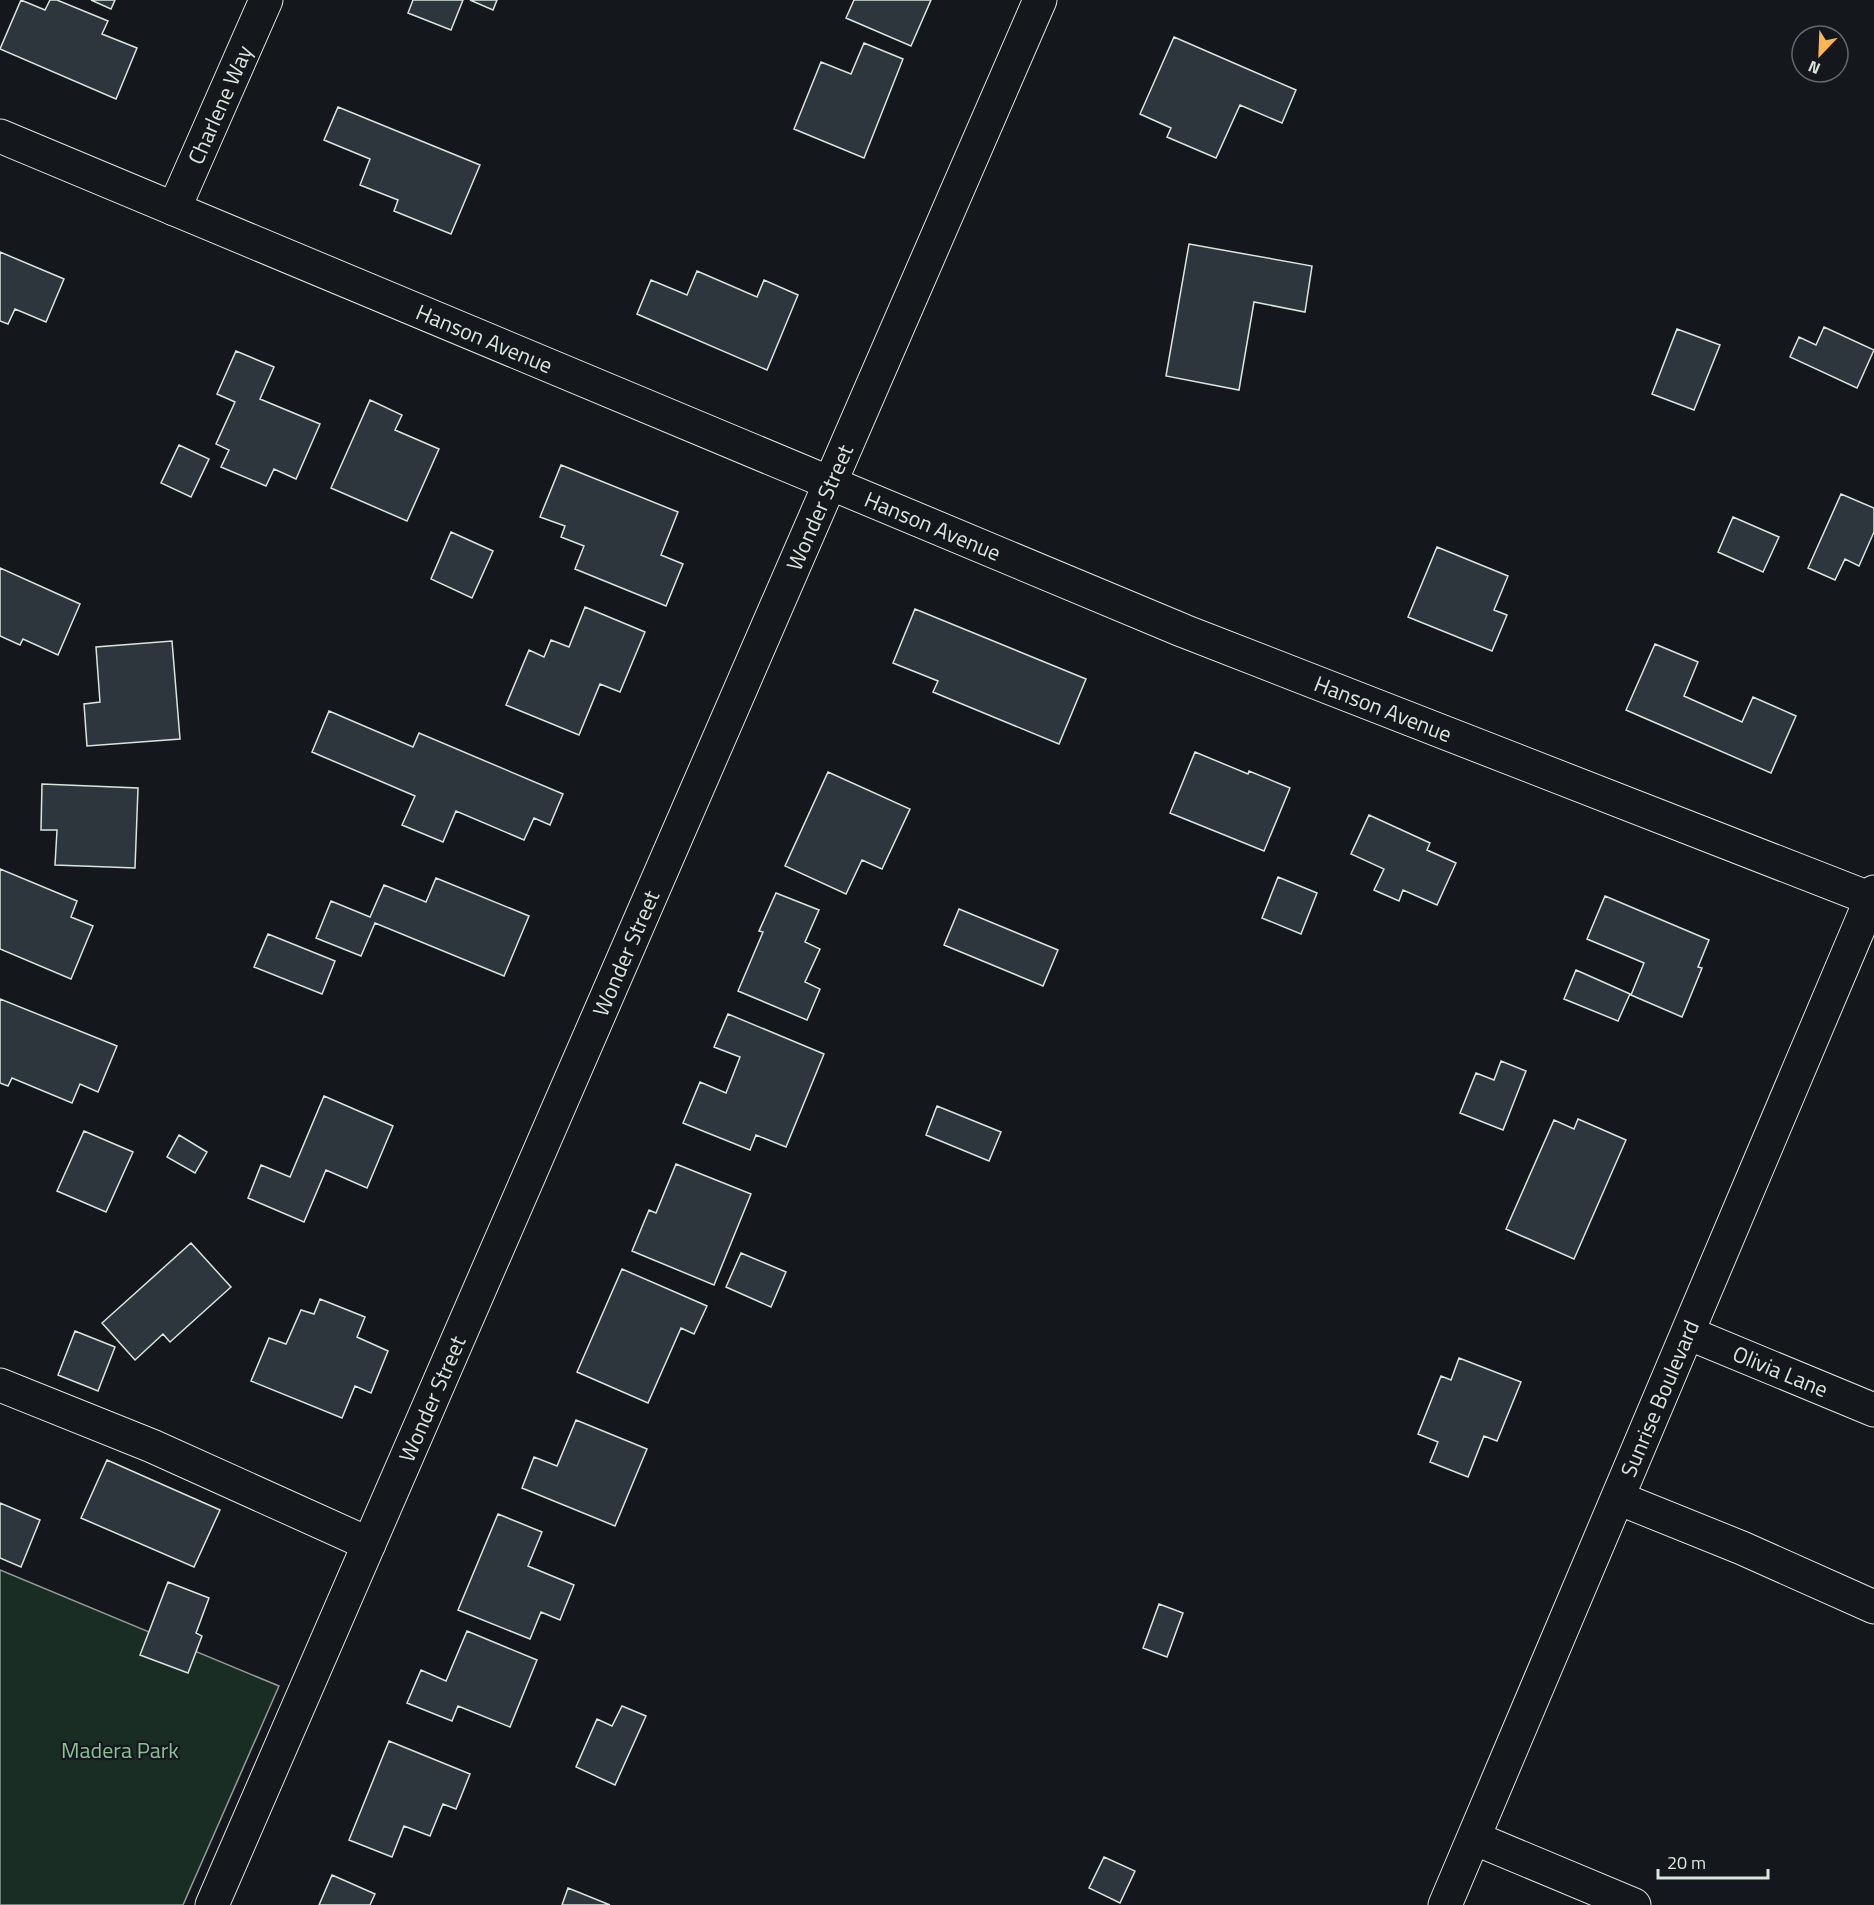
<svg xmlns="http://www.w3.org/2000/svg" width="1874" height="1905" font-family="'Titillium Web',sans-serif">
  <rect width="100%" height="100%" fill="#14181c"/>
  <path fill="#1a2d24" stroke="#939e99" stroke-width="1.5" d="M0,1570L279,1686L183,1905H0Z"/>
  <path fill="#2c363c" stroke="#d8e6dc" stroke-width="1.5" d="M21,0L45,10L50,0H57L108,21L102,34L137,48L116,99L0,49Z
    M91,0H115L111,9Z
    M413,0H463L451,30L408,13Z
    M470,0H497L493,10Z
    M854,0H931L911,46L846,18Z
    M1174,37L1296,90L1282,123L1240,105L1216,158L1167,137L1171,128L1140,114Z
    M864,43L903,59L864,158L794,129L821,62L851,74Z
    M338,107L480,165L451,234L394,211L398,200L360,185L370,159L324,140Z
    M1189,244L1312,266L1305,312L1254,302L1239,390L1166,376Z
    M0,252L64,279L46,322L15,309L8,324L0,321Z
    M697,271L757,297L764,280L798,295L767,370L637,314L651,280L687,295Z
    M1824,327L1874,350L1857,388L1790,357L1799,337L1816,345Z
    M1677,329L1720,345L1694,410L1652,394Z
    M236,351L274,367L260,399L320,424L296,479L274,469L266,486L221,467L229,450L216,444L235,402L217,394Z
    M370,400L402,415L395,430L439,449L407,521L331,488Z
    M179,445L209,459L191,497L161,483Z
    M561,465L678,512L661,555L683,564L666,606L575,569L584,546L561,537L565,526L540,517Z
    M1841,494L1874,508V532L1859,566L1845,559L1835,580L1808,568Z
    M1733,517L1779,537L1763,572L1718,552Z
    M451,532L493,551L472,598L431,579Z
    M1437,547L1508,576L1494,610L1507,615L1492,651L1408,617Z
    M0,568L80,604L58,655L23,639L20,645L0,636Z
    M585,607L645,632L620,692L600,684L579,735L506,705L529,650L544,657L551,640L569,647Z
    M915,609L1086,679L1059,744L933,692L938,681L893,663Z
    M172,641L180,739L87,746L84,704L100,702L96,647Z
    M1655,644L1698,662L1684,696L1742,722L1753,697L1796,716L1771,773L1626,710Z
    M329,711L413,747L419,733L563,794L550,825L534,818L524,840L456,811L443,842L402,825L415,796L312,752Z
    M1195,752L1248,774L1249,771L1290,788L1264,851L1170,813Z
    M828,772L910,809L882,869L862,860L846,894L785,866Z
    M42,784L138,788L135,868L55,865L57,830H41Z
    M1369,815L1430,843L1427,850L1456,863L1437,905L1403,890L1399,901L1374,890L1384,869L1351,854Z
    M0,869L77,901L71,917L93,926L71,979L0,949Z
    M1278,877L1317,893L1301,934L1262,918Z
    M436,878L529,916L504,976L375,923L361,956L316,938L331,901L370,917L384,885L426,902Z
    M776,893L819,910L805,942L820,949L805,982L820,989L807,1020L738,991L763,932L759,931Z
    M1605,896L1709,940L1698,967L1702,968L1682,1017L1631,995L1644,963L1587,939Z
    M959,909L1058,950L1043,986L944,945Z
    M268,934L335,961L322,994L254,967Z
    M1576,970L1630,994L1618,1021L1564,999Z
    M0,999L117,1046L98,1092L80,1084L72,1103L12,1078L8,1086L0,1083Z
    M728,1014L824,1054L786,1147L756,1135L750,1150L683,1123L700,1082L726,1093L740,1057L714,1047Z
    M1501,1061L1526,1071L1503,1130L1460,1113L1476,1073L1494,1080Z
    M324,1096L393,1126L367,1188L326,1170L304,1222L248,1198L261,1165L290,1177Z
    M937,1106L1001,1132L989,1161L926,1135Z
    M1578,1119L1626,1140L1574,1259L1506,1229L1554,1120L1574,1129Z
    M84,1131L133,1152L106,1212L57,1191Z
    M179,1135L207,1152L195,1173L167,1157Z
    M676,1164L751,1194L714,1285L632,1251L649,1210L656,1213Z
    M191,1243L231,1287L170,1342L163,1334L135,1360L102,1323Z
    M741,1253L786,1272L771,1307L726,1287Z
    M622,1269L707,1306L694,1334L681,1328L648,1403L577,1372Z
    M320,1299L365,1317L357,1337L388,1351L371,1393L355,1386L342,1418L251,1381L269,1338L286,1344L301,1310L314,1314Z
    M75,1331L115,1347L98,1391L58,1375Z
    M1459,1358L1521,1382L1497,1441L1484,1436L1468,1477L1430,1462L1438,1442L1418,1434L1441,1376L1451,1380Z
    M576,1420L647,1449L615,1526L522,1488L534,1457L557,1466Z
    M107,1460L220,1510L194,1567L81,1518Z
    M0,1503L40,1520L21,1567L0,1558Z
    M498,1514L542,1532L528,1566L574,1585L560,1620L541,1612L530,1639L458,1610Z
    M168,1582L209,1598L196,1633L202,1636L188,1673L140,1655Z
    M1159,1604L1183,1613L1167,1657L1143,1648Z
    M467,1631L537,1660L510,1727L458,1706L452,1721L407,1703L421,1670L446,1681Z
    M622,1706L646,1716L615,1785L576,1767L597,1719L612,1726Z
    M389,1741L470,1774L456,1809L443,1804L430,1836L404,1826L392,1857L349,1840Z
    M1104,1857L1135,1871L1120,1903L1089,1888Z
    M332,1875L375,1894L370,1905H319Z
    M568,1888L610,1905H562Z"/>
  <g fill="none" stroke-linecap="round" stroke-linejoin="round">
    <g stroke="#d8e6dc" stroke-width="35">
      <g id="minor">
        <path id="s1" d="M0,136L1184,631L1874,900"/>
        <path id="s2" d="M174,209L266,0"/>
        <path id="s3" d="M1688,1333L1874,1410"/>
        <path d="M0,1385L152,1446L369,1544"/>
        <path d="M1618,1498L1742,1548L1874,1607"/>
        <path d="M1474,1838L1634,1905"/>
        <path id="s4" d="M212,1905L1040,0"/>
      </g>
    </g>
    <g stroke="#d8e6dc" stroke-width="35">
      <g id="major">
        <path id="s5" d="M1445,1905L1874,892"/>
      </g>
    </g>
    <use href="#minor" stroke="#14181c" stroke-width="33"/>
    <use href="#major" stroke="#14181c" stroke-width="33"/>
  </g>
  <g text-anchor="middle" stroke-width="4.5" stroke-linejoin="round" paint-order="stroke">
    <g font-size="22" fill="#d8e6dc" stroke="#14181c">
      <text dy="8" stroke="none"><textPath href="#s2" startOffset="114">Charlene Way</textPath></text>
      <text dy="8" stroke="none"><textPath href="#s1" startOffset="525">Hanson Avenue</textPath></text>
      <text dy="8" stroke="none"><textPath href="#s4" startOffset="1524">Wonder Street</textPath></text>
      <text dy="8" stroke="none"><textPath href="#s1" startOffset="1011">Hanson Avenue</textPath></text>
      <text dy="8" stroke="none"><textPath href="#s1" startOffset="1497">Hanson Avenue</textPath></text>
      <text dy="8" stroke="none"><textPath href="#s4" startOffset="1038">Wonder Street</textPath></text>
      <text dy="8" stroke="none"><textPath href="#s3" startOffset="100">Olivia Lane</textPath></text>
      <text dy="8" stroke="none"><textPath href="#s4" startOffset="552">Wonder Street</textPath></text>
      <text dy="8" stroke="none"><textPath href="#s5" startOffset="550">Sunrise Boulevard</textPath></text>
    </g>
    <g font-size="22" fill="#8ac095" stroke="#14181c">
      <text x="120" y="1758">Madera Park</text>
    </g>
  </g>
  <g transform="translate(1820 54) rotate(203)"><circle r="28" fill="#14181c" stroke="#626a69" stroke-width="1.5"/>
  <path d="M0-4.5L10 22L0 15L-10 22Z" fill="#ffb74d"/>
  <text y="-9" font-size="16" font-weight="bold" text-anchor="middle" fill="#d8e6dc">N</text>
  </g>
  <path d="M1658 1869v9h110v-9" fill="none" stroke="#d8e6dc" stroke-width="3"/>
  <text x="1667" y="1869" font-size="18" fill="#d8e6dc" stroke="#14181c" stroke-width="4.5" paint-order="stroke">20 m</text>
</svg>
